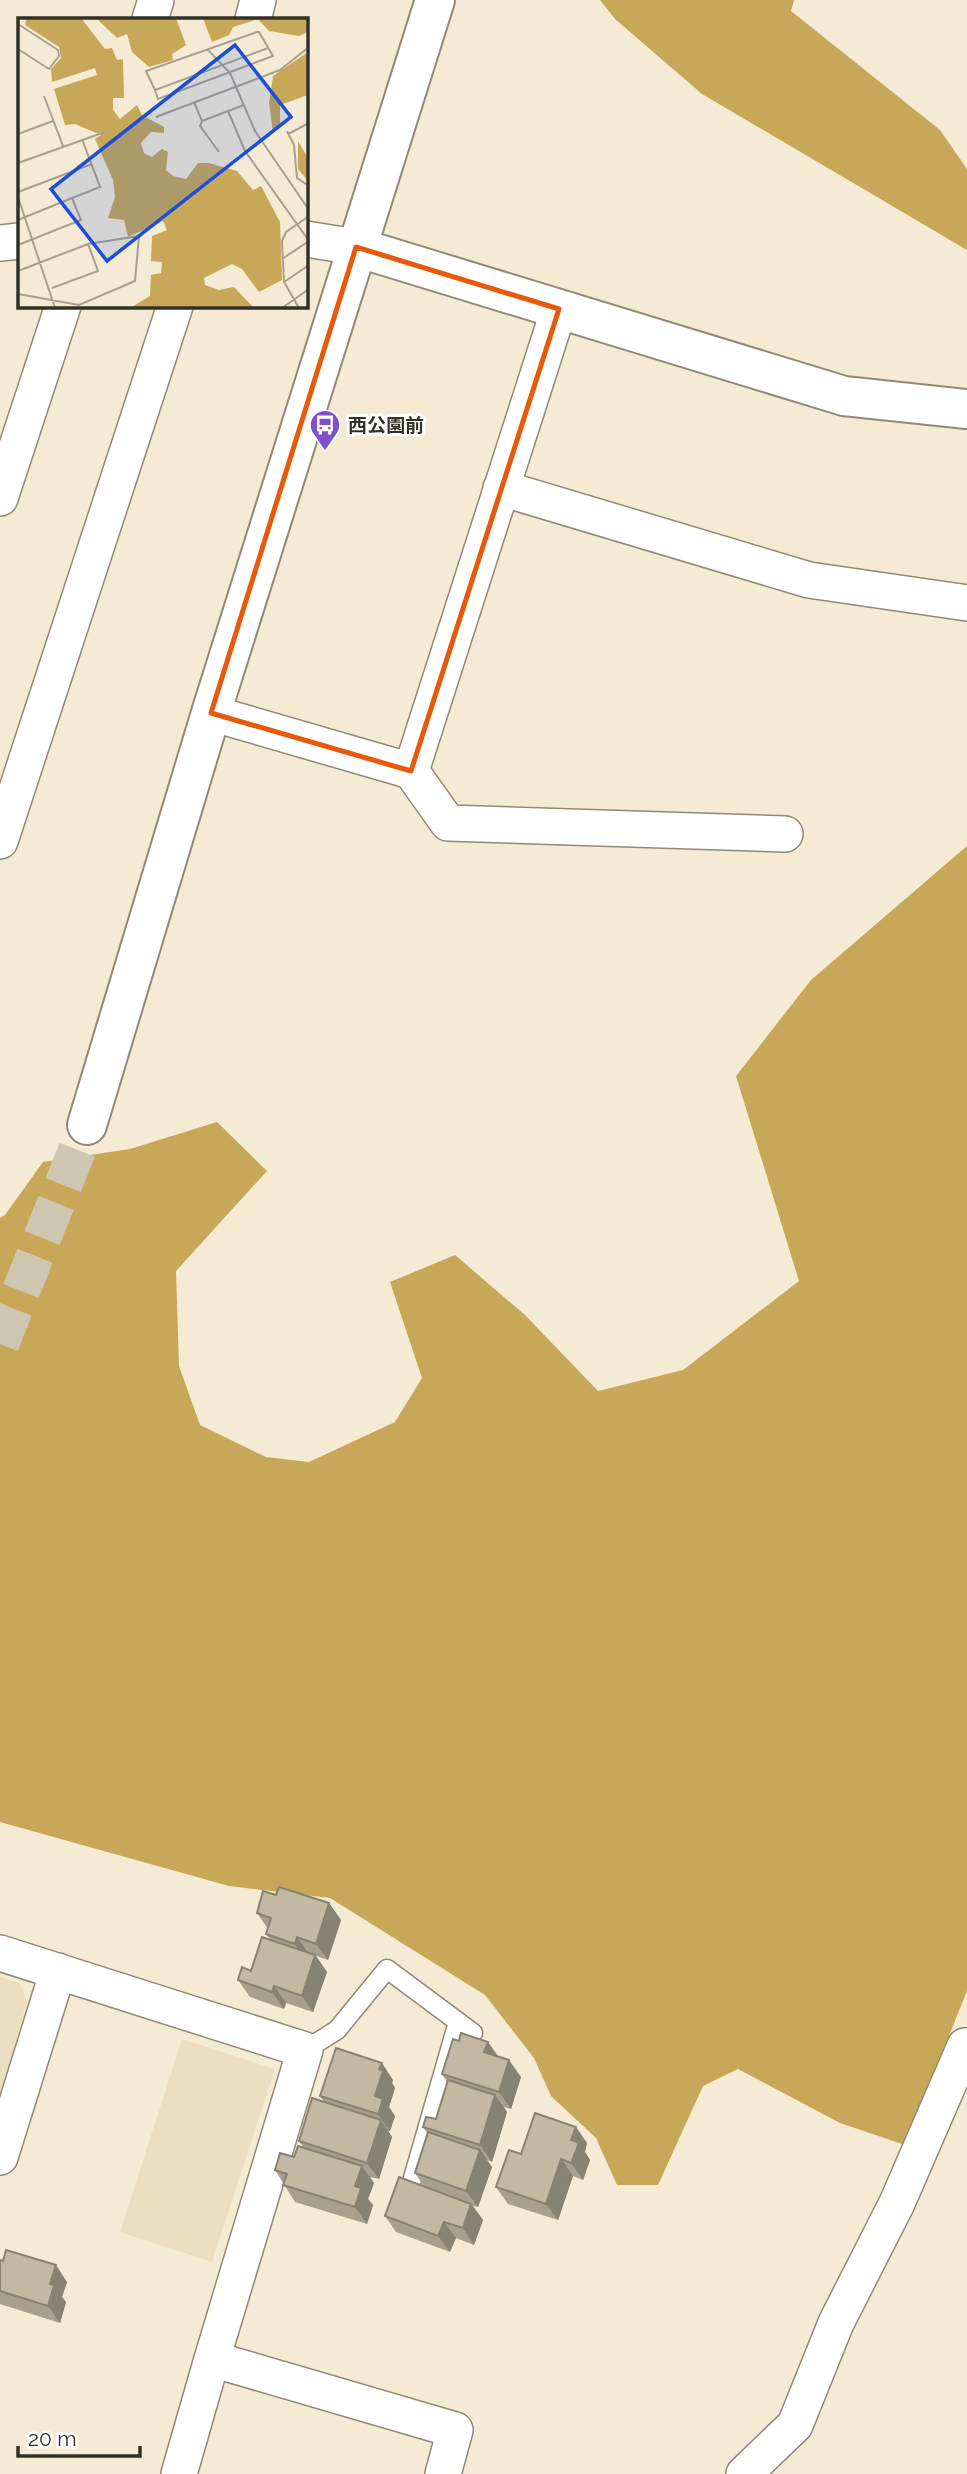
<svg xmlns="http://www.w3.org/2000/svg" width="967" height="2474" font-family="Raleway,'Noto Sans JP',sans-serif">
  <rect width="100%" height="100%" fill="#f5ebd4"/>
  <path fill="#ecdfc1" d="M0,1977L20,1983L27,2002L0,2096Z
    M182,2039L275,2069L212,2262L120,2232Z"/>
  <path fill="#c7a758" d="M600,0H794L791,11L940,130L967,169V250L702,94L615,19Z
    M967,846V1991L905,2145L840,2123L738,2069L703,2086L658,2185H617L596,2138L551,2096L534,2058L485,1995L330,1898L229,1886L0,1822V1218L5,1215L43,1162L130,1149L217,1122L267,1171L176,1271L179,1366L200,1425L266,1457L309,1462L395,1422L422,1378L390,1282L455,1255L525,1315L598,1391L683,1370L799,1281L736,1076L811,980Z"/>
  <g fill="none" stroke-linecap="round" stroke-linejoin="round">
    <path stroke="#cec6b1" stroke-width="38" stroke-dasharray="38 19" stroke-linecap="butt" d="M0,1344L87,1125"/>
    <g stroke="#928974" stroke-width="21">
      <path id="lane" d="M305,2050L337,2030L387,1969L473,2033
        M413,2178L458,2022"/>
    </g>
    <g stroke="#928974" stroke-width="38">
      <path id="street" d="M150,19L156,0
        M253,19L258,0
        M306,239L356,247
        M0,243L19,241
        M501,488L809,580L967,603
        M0,498L63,306
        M211,713L411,771L559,309
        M411,771L448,823L785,834
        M0,841L175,306
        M0,1953L305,2050L212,2359L455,2430L443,2474
        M0,2157L58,1971
        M179,2474L212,2359
        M744,2474L795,2425L836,2323L897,2203L965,2046L967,2048"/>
    </g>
    <g stroke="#928974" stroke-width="42">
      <path id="secondary" d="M356,247L844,396L967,409
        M87,1125L211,713L435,0"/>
    </g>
    <use href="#lane" stroke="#fff" stroke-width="18"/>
    <use href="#street" stroke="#fff" stroke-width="35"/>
    <use href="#secondary" stroke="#fff" stroke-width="38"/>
  </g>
  <path fill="#a89f8c" d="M276,1895L329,1903L341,1920L328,1960L316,1956L327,1972L313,2012L286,2003L284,2009L250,1997L238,1980L251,1971L271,1940L266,1934L268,1929L257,1913Z
    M459,2041L488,2042L498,2057L521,2077L511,2109L504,2107L507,2112L492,2162L487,2160L492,2167L478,2207L473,2206L483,2220L474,2245L456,2238L450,2252L396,2232L385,2216L424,2187L415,2173L428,2134L423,2127L436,2119L447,2082L442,2074Z
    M393,2080L392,2083L395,2088L389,2107L395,2116L390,2131H388L392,2137L379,2179L369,2177L374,2183L368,2199L373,2205L367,2224L295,2202L275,2170L294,2157L304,2148L299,2141L325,2103L320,2096Z
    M587,2143L585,2152L590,2160L583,2180L573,2176L558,2220L508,2204L496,2187Z
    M0,2260L67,2282L62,2297L66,2302L60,2323L0,2304Z"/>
  <path fill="#888272" d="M329,1903L341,1920L328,1960L316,1944Z
    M297,1937L309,1954L307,1960L295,1944Z
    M315,1955L327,1972L313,2012L302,1996Z
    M274,1986L286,2003L284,2009L272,1992Z
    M488,2042L500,2059L484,2052Z
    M509,2060L521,2077L511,2109L499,2092Z
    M382,2063L393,2080L392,2083L395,2088L389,2107L395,2116L390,2131L378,2114L375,2096L379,2069Z
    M495,2095L507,2112L492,2162L480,2145Z
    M381,2120L392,2137L379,2179L367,2163Z
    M576,2127L587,2143L585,2152L590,2160L583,2180L571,2163V2140Z
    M480,2150L492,2167L478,2207L466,2191Z
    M561,2159L573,2176L558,2220L546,2204Z
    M362,2166L374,2183L368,2199L373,2205L367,2224L355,2207V2186Z
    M471,2204L483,2220L474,2245L463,2228Z
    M444,2222L456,2238L450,2252L438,2236Z
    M56,2265L67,2282L62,2297L66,2302L60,2323L48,2306L50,2284Z"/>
  <path fill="#c3b9a3" stroke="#888272" stroke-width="2" d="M279,1887L329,1903L316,1944L297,1937L295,1944L266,1934L271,1918L257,1913L263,1891L276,1895Z
    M262,1937L315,1955L302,1996L274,1986L272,1992L238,1980L242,1967L251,1971Z
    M461,2033L488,2042L484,2052L509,2060L499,2092L442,2074L453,2039L459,2041Z
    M336,2048L382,2063L379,2069L383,2071L375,2096L383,2099L378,2114L320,2096Z
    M448,2080L495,2095L480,2145L423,2127L426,2117L436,2119Z
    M312,2098L381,2120L367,2163L299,2141Z
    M535,2113L576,2127L571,2140L579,2143L571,2163L561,2159L546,2204L496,2187L509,2150L521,2154Z
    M428,2132L480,2150L466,2191L415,2173Z
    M298,2146L362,2166L355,2186L361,2188L355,2207L283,2185L287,2174L275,2170L280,2153L294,2157Z
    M399,2177L471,2204L463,2228L444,2222L438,2236L385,2216Z
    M6,2250L56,2265L50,2284L54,2285L48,2306L0,2291V2260L3,2261Z"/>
  <path fill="none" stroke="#e8590c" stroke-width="5" stroke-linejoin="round" d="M356,247L559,309L411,771L211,713Z"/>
  <defs>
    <g id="bus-pin" transform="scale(1.575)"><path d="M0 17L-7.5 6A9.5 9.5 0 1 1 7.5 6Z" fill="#7e50c9" stroke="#fff"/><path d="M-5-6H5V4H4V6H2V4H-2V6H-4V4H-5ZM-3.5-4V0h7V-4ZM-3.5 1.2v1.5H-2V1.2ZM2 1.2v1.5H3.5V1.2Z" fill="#fff"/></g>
  </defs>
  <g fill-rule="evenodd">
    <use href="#bus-pin" x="325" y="425"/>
  </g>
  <g text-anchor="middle" stroke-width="6" stroke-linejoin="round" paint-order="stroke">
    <g font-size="19" font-weight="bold" fill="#333027" stroke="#fff" text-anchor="start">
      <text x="348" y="432">西公園前</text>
    </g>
  </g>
  <g transform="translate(18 18)">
    <rect width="290" height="290" fill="#f5ebd4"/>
    <path d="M9,0H63L87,31L94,30L99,42L105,41L106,80H95V92L102,101L119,87L124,97L146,109V115L133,114L123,125L126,135L134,139L144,131L150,134L148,152L155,158L168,161L180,145H191L219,153L235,172L243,168L262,204L264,262L241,274L224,251L214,246L186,260L187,267L201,272L216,269L236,290H112L132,278L133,257L143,255L144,244L133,243L134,218L149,212L145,203L110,219L106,202L90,200L97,179L95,162L77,121L83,117L57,106L47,107L36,71L79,57L77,50L34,64L33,51L43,40L41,29L7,7ZM78,0H158L168,27L154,36L155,42L131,49L114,34L109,16L99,20ZM290,0V14L281,18L251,13L240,1L215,9L211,17L194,24L185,0ZM290,34V77L262,87V105L255,114L251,85L255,58ZM280,123L290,140V163L280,151Z" fill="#c7a758"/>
    <path fill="none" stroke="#a7a08f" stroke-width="2" d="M0,6L40,32L41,38L31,51L0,31M190,32L212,55L237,113L291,192M137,72L128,53L239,14H241L255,38L140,81L137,72L250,30M26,78L45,128M176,84L184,103L226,87M210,93L227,133L291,223L264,241M138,99L262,52L291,29M184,103L182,108L201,134M269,113L276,127L279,160L291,168M0,116L35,103M270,116L291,105M0,145L87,114M0,174L74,146M0,179L37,290M0,202L54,180M0,227L63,202L54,180L82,169L64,121M0,253L70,226L121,218L117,263L61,287L0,276M266,264L291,247M34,270L80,253L70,226M264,290L291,271M281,290L266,264L264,223L268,214L291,198"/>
    <path fill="#1d4ed8" fill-opacity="0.15" stroke="#1d4ed8" stroke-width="3.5" d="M217,27L273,99L89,243L33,171Z"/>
    <rect width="290" height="290" fill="none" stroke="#333027" stroke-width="3.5"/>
  </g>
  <path d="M18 2446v10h122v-10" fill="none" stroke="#333027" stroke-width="3.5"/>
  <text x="28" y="2446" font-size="21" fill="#333027" stroke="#ffffff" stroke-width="5" paint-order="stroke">20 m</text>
</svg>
